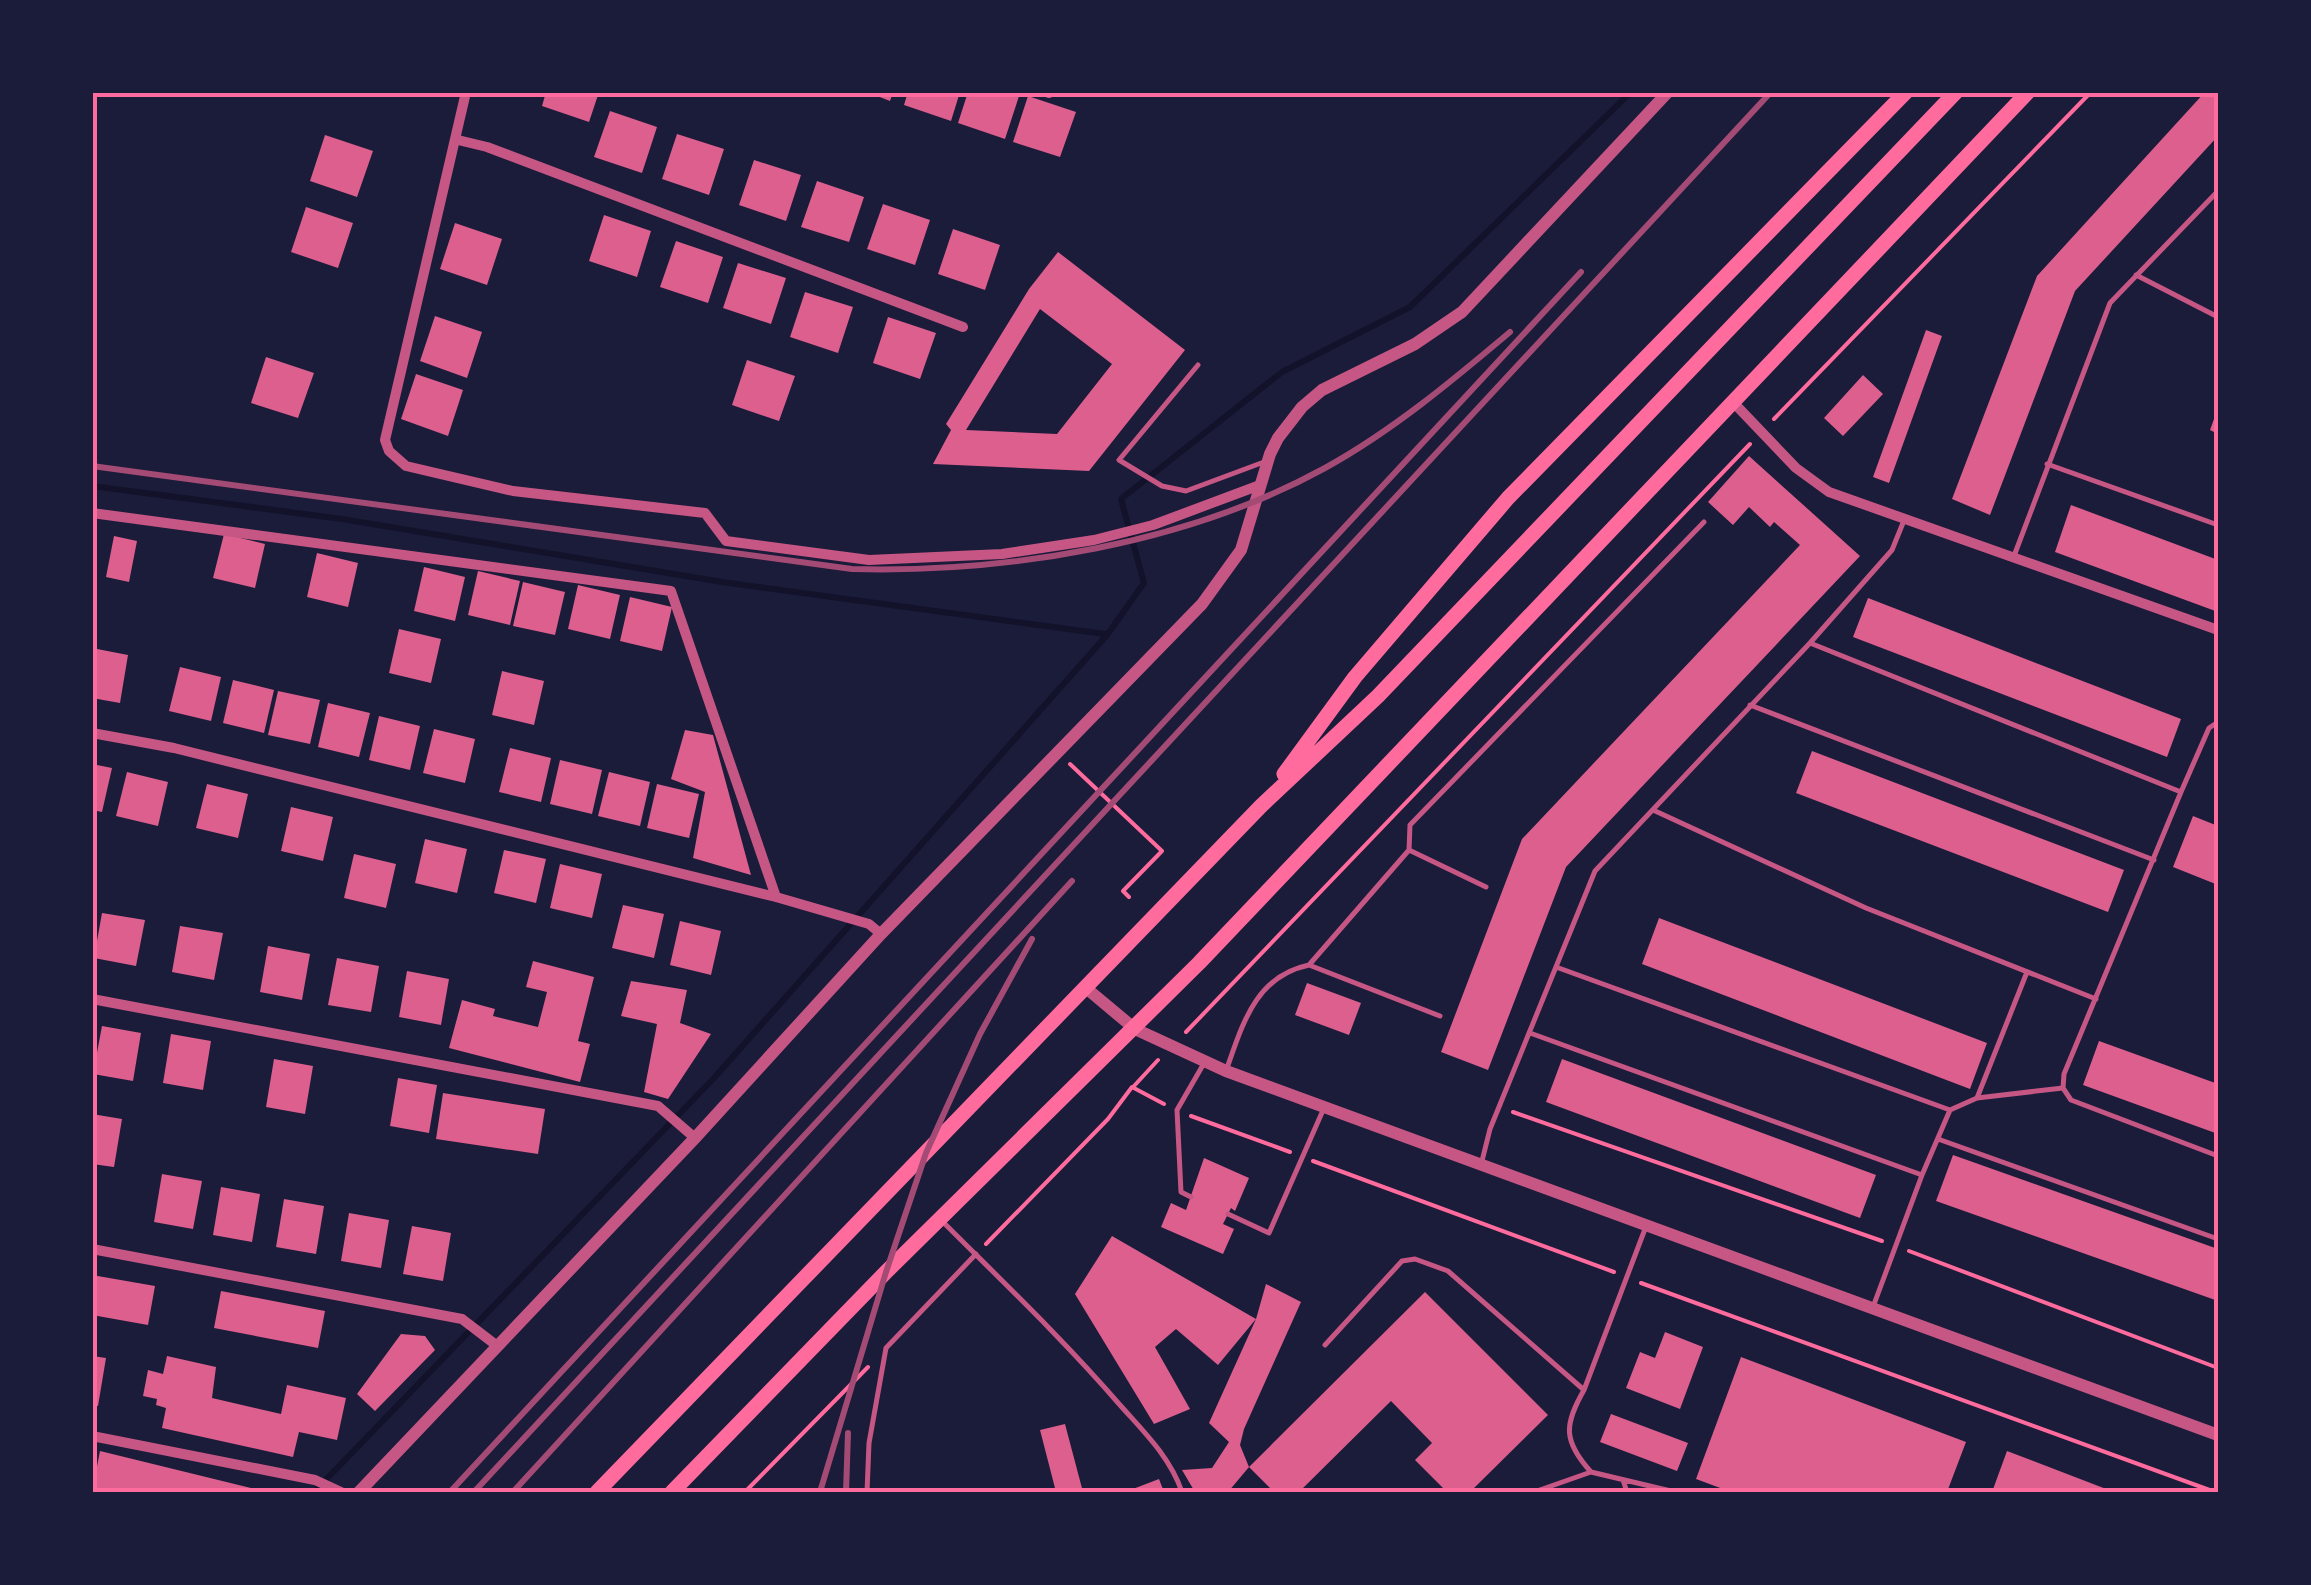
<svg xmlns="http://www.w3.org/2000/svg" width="2311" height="1585" font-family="'Nunito Sans',sans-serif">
  <rect width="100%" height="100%" fill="#1b1b3a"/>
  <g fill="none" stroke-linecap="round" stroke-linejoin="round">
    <path stroke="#12122b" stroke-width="6" d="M92,486L342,519L722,582L1105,634
      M314,1492L714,1078L1107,635L1144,583L1121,499L1282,372L1410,307L1631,92"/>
  </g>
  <path fill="#dd5f8e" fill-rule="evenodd" d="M546,92H599L589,122L542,106Z
    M867,92H893L890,101Z
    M908,92H960L951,121L904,105Z
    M968,92L1020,93L1005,139L958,123Z
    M2205,92H2218V136L2075,291L1990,515L1952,499L2037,276Z
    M1028,96L1076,112L1060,157L1013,142Z
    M610,111L657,127L642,173L594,157Z
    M677,134L724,149L709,195L662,179Z
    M325,135L373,151L357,197L310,181Z
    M754,160L801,175L786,221L739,205Z
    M817,181L864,197L849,242L801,227Z
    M883,204L930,220L915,265L867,249Z
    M306,207L353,223L338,268L291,252Z
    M604,215L651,231L637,277L589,261Z
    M455,223L502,239L487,285L440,269Z
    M953,229L1000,245L985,290L938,274Z
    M676,241L723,257L708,303L660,287Z
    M1058,252L1185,350L1089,471L933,464L951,430L946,424L1029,289ZM1040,309L1112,364L1057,434L966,430Z
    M738,263L786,278L771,324L723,308Z
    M805,292L853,307L838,353L790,337Z
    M435,316L482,332L467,378L420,361Z
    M888,317L936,333L920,379L873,363Z
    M1926,330L1942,336L1889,483L1873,477Z
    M266,357L314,373L298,418L251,403Z
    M747,360L795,376L779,421L732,405Z
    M416,374L463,390L448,436L401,419Z
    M1863,375L1883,394L1843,436L1824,418Z
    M2218,408V434L2210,430Z
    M1749,456L1860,556L1566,867L1488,1070L1441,1052L1522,839L1800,545L1774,522L1770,527L1749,507L1733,525L1708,502Z
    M2071,505L2218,560V612L2055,552Z
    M224,534L265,544L255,588L213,578Z
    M114,536L137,541L129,582L106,577Z
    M317,553L358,563L348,607L307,597Z
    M424,567L465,577L455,621L414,611Z
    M478,571L520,581L510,625L468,615Z
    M523,582L565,592L555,635L513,626Z
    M578,585L620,595L610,639L568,629Z
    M630,597L672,607L662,651L620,641Z
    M1868,598L2181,719L2167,757L1853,637Z
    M399,629L441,639L431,683L389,673Z
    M92,648L128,655L120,703L92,698Z
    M180,667L221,677L211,721L169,711Z
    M502,671L544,681L534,725L492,715Z
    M233,680L274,690L264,733L223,723Z
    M278,691L320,700L310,744L268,735Z
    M328,703L370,713L359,757L318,747Z
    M379,716L420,726L410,770L369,760Z
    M434,729L475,739L465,783L423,773Z
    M685,730L713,735L751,875L693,858L705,792L671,779Z
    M510,748L551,758L541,802L499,792Z
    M1812,751L2124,870L2108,912L1796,793Z
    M560,760L602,770L592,814L550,804Z
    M92,764L112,768L102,812L92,810Z
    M127,772L168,782L158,826L116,816Z
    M609,772L650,782L640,826L598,816Z
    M207,784L248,794L238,838L196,828Z
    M657,784L699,794L689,838L647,828Z
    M291,807L333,817L323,861L281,851Z
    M2193,816L2218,826V885L2173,867Z
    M425,839L467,849L457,893L415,883Z
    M504,850L546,859L536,903L494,893Z
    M354,854L396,864L386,908L344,898Z
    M560,864L602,874L592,918L550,908Z
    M623,905L664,914L654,958L612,948Z
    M102,913L145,920L136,966L94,958Z
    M1659,918L1987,1043L1970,1089L1642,964Z
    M680,921L721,931L711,975L670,965Z
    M180,926L223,933L214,980L172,972Z
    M268,946L310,954L302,1000L260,992Z
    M337,958L379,966L371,1012L328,1005Z
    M533,961L594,977L578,1041L590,1044L580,1082L449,1048L462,1000L495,1009L493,1016L538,1027L547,992L526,987Z
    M407,971L449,979L441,1025L399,1017Z
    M631,981L687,990L680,1023L711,1034L668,1099L644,1092L657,1024L621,1016Z
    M1307,983L1361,1003L1349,1035L1295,1015Z
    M102,1026L141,1033L133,1081L93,1074Z
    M171,1034L211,1041L203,1090L163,1083Z
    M2099,1041L2218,1084V1134L2083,1085Z
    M274,1059L313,1066L305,1114L266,1107Z
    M1562,1059L1876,1175L1860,1218L1546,1102Z
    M398,1078L437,1085L429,1133L390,1126Z
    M443,1093L545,1109L538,1154L436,1139Z
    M92,1114L122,1119L114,1167L92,1164Z
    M1953,1155L2218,1249V1301L1936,1201Z
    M1204,1158L1249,1178L1235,1211L1231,1208L1223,1224L1234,1229L1223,1254L1161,1227L1171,1203L1186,1210Z
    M162,1174L202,1181L193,1229L154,1222Z
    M221,1187L260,1194L252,1242L213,1235Z
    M284,1199L324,1206L316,1254L276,1247Z
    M349,1213L389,1220L381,1268L341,1261Z
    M412,1226L451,1233L443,1281L403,1274Z
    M1112,1236L1256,1319L1266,1284L1301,1302L1244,1429L1240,1445L1249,1467L1425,1292L1548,1415L1470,1492H1447L1415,1460L1432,1443L1391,1401L1299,1492H1274L1249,1467L1228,1492H1195L1182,1470L1212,1468L1229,1442L1209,1423L1256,1319L1218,1365L1176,1329L1155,1347L1190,1409L1154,1424L1075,1294Z
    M92,1275L155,1286L148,1325L92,1315Z
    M221,1291L325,1311L318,1348L214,1328Z
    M1665,1332L1703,1347L1680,1409L1626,1388L1640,1352L1655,1358Z
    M401,1334L425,1336L435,1350L375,1411L357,1394Z
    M92,1356L106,1358L98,1406L92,1405Z
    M167,1356L216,1367L212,1398L281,1414L287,1385L346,1398L337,1440L299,1432L293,1457L162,1428L166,1408L156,1405L157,1399L143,1396L148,1370L163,1374Z
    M1741,1357L1966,1442L1947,1492H1731L1696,1479Z
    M1611,1414L1688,1443L1677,1471L1600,1442Z
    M1065,1424L1083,1492H1056L1040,1430Z
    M100,1451L263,1491L262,1492H92Z
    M2007,1451L2114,1492H1992Z
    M1159,1479L1164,1492H1125Z"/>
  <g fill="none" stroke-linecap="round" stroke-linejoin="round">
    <path stroke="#ff6b9d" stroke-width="4" d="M1774,419L2091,92
      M1070,764L1162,851L1123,891L1129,897
      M1186,1032L1750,444
      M1134,1086L1158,1060
      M1513,1112L1882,1241
      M1191,1116L1290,1152
      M1313,1161L1614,1272
      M986,1244L1108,1119L1132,1087L1164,1104
      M1909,1251L2218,1368
      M1641,1283L2215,1492
      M745,1492L868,1367"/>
    <path stroke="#c65784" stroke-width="5" d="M2136,275L2218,317
      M1198,365L1119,460L1162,486L1186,491L1264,462
      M2047,464L2218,525
      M2014,556L2110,303L2218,191
      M1810,643L2181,792L2064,1074L2063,1088L2071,1100L2218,1156
      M1750,705L2154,860
      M2181,792L2209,728L2218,722
      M1653,810L1866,908L2096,999
      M1409,850L1410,825L1704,522
      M1309,965L1409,850L1486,887
      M1556,967L1950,1110
      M1530,1033L1922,1175
      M1227,1068C1243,1023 1256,976 1309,965L1440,1016
      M1977,1098L2063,1088
      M1938,1139L2218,1239
      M1482,1161L1490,1129L1595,871L1810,643L1892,550L1905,518
      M1191,1197L1181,1192L1177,1110L1203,1065
      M1228,1214L1269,1233L1324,1108
      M942,1221C1002,1281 1064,1340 1120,1405C1144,1432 1170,1457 1182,1492
      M1645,1229L1584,1390C1564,1425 1563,1441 1591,1472L1675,1492
      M1873,1307L1922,1175L1950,1110L1977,1098L2027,972
      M1325,1345L1402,1261L1415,1259L1448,1271L1584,1390
      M1623,1480L1627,1492
      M867,1492L869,1443L886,1348L976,1254
      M1534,1492L1591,1472"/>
    <path stroke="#c65784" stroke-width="10" d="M466,92L385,440L389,451L406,466L513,491L705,513L726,541L869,560L1002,554L1094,540L1153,525L1260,485
      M1046,92L1049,93
      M458,140L487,147L963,327
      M1732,401L1796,468L1829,492L2218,630
      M92,513L671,591L776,897
      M92,733L174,748L776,897L869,924L881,934
      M92,999L658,1106L695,1138
      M92,1249L462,1319L496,1345
      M92,1436L315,1480L341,1492"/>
    <path stroke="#c65784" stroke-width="12" d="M1086,988L1135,1029L1226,1071L2218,1435
      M359,1492L695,1138L881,934L1202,604L1241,550L1270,454L1278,438L1302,407L1322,390L1415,344L1462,312L1668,92"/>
    <path stroke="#ff6b9d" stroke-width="15" d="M1284,774L1355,677L1508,498L1906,92
      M597,1492L1261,806L1378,696L1956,92
      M672,1492L886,1272L1199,963L2028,92"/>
    <path stroke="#a44b75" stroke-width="6" d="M92,466L852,569C1008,573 1187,544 1325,468C1392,431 1452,381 1510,332
      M450,1492L1581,272
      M474,1492L1771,92
      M513,1492L1072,881
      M820,1492L886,1272L926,1153L980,1034L1032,939
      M846,1492L848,1433"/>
  </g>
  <rect width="2311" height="1585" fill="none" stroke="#1b1b3a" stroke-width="190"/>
  <rect x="95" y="95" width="2121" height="1395" fill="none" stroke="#ff6b9d" stroke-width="4"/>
</svg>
